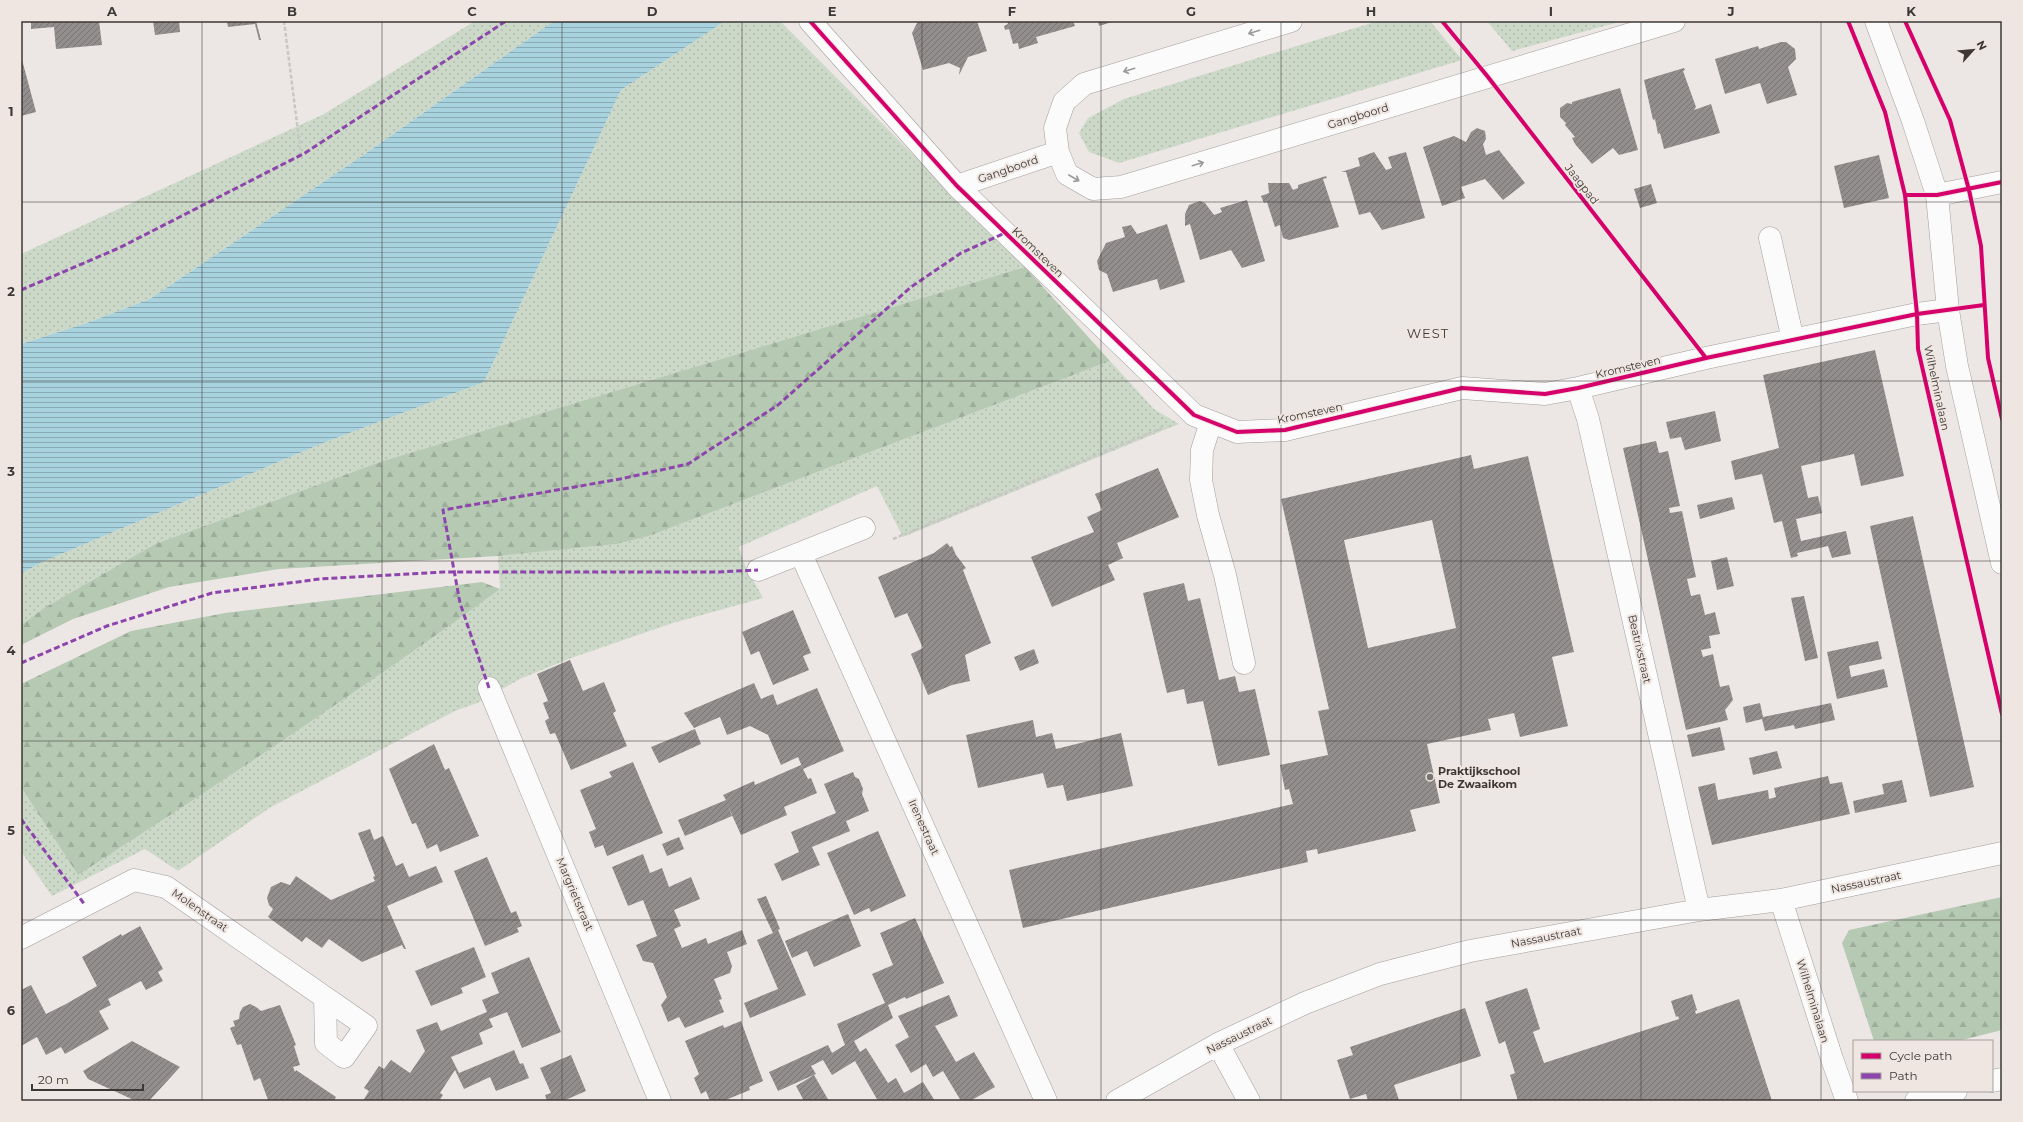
<svg xmlns="http://www.w3.org/2000/svg" width="2023" height="1122" font-family="Montserrat,sans-serif">
  <defs>
    <pattern id="green-dots" width="8" height="8" patternUnits="userSpaceOnUse"><rect width="8" height="8" fill="#ccd9c8"/><path d="M2 2h.1M6 6h.1" fill="none" stroke="#b0bbac" stroke-width="1.8" stroke-linecap="round"/></pattern>
    <pattern id="forest-firs" width="22" height="20" patternUnits="userSpaceOnUse"><rect width="22" height="20" fill="#b6c9b3"/><path d="M5 1l3.5 6h-7zM16 11l3.5 6h-7z" fill="#9dad9b"/></pattern>
    <pattern id="water-rules" width="6" height="5" patternUnits="userSpaceOnUse"><rect width="6" height="5" fill="#a8d2de"/><path d="M0 2.5h6" fill="none" stroke="#8aabb5"/></pattern>
    <pattern id="building-hatch" width="6" height="6" patternUnits="userSpaceOnUse"><rect width="6" height="6" fill="#928e8d"/><path d="M-1 1l2-2M0 6l6-6M5 7l2-2" fill="none" stroke="#787574"/></pattern>
  </defs>
  <rect width="100%" height="100%" fill="#ece7e4"/>
  <path fill="url(#green-dots)" d="M475,21H554L362,156L150,299L87,323L21,344V254L324,114Z
    M725,21H780L1025,267L380,462L155,544L44,608L21,625V574L40,563L323,443L484,382L621,90Z
    M1378,21H1430L1462,60L1119,163L1089,152L1079,133L1088,118L1124,99Z
    M1487,21H1623L1512,51Z
    M1110,361L1154,409L1179,424L903,537L877,486L739,547L744,563L763,598L673,623L571,658L520,679L477,703L455,711L271,807L178,871L145,849L52,896L21,851V787L78,874L500,589L498,556L617,544L649,536Z"/>
  <path fill="url(#forest-firs)" d="M1025,267L1110,361L649,536L617,544L498,556L279,569L169,587L73,619L21,645V625L44,608L155,544L380,462Z
    M482,582L500,589C363,689 221,782 78,875L21,787V684L131,631L225,613Z
    M2002,897V1030L1958,1041H1874L1842,943L1849,930Z"/>
  <path fill="url(#water-rules)" d="M554,21H725L621,90L484,382L323,443L40,563L21,574V344L87,323L150,299L362,156Z"/>
  <path fill="url(#building-hatch)" fill-rule="evenodd" d="M31,21H99L102,45L56,49L54,27L31,29Z
    M153,21H179L180,32L155,35Z
    M227,21H256L261,40H259L255,24L228,27Z
    M918,21H977L987,51L968,57L959,75L960,68L949,63L923,70L912,33Z
    M1007,21H1073L1075,26L1036,37L1038,43L1019,49L1018,43L1013,44L1009,29L1005,30L1004,26L1008,24Z
    M1098,21H1115L1099,26Z
    M1781,42H1786L1795,49L1796,59L1788,67L1797,95L1767,104L1760,83L1725,94L1715,59L1758,46L1759,49Z
    M21,56L36,112L21,116Z
    M1684,68L1685,70L1683,71L1696,107L1694,110L1711,104L1720,133L1664,149L1660,133L1658,134L1655,119L1653,120L1644,80Z
    M1620,88L1638,150L1619,155L1613,148L1592,164L1575,144L1572,138L1575,137L1565,125L1566,123L1560,117V108L1567,103L1572,104V102Z
    M1477,128L1485,131L1486,139L1483,144L1486,155L1499,150L1525,183L1503,200L1485,179L1461,187L1465,198L1442,206L1423,147L1454,136L1466,142L1471,132Z
    M1374,152L1386,170L1392,168L1388,157L1406,152L1425,218L1382,230L1370,212L1359,215L1346,172H1341L1360,166L1358,158Z
    M1879,155L1889,198L1844,208L1834,166Z
    M1326,176L1327,178L1323,179L1339,227L1289,240L1283,238L1280,225L1275,227L1267,202L1264,203L1261,196L1269,193L1268,183H1289L1293,190L1298,188V185Z
    M1651,184L1657,203L1640,208L1634,189Z
    M1247,200L1265,261L1242,268L1231,250L1200,260L1190,224L1185,226V214L1189,205L1200,201L1205,203L1214,215L1222,212L1220,208Z
    M1167,224L1185,282L1160,290L1157,279L1113,292L1107,274L1099,270L1097,261L1106,243L1125,237L1122,227L1131,225L1137,234Z
    M1875,350L1904,476L1861,486L1854,454L1801,466L1808,498L1818,496L1822,513L1796,519L1801,541L1846,531L1851,554L1832,558L1828,546L1797,553L1798,556L1791,558L1782,521L1774,523L1762,474L1735,480L1731,461L1779,448L1763,375Z
    M1715,411L1721,441L1685,450L1681,437L1670,439L1666,422Z
    M1656,441L1659,453L1668,451L1680,506L1669,508L1670,513L1682,511L1696,577L1687,579L1691,596L1700,594L1705,615L1715,612L1720,634L1709,636L1711,648L1701,650L1703,657L1713,654L1720,687L1729,685L1733,700L1725,710L1728,720L1686,730L1623,448Z
    M1471,455L1474,469L1528,456L1574,652L1552,657L1568,726L1520,737L1514,713L1488,719L1491,730L1427,744L1440,803L1410,810L1416,831L1318,854L1317,849L1306,851L1308,862L1023,928L1009,870L1293,804L1289,789L1285,790L1280,765L1328,755L1318,711L1329,709L1281,499ZM1432,520L1456,628L1368,648L1344,540Z
    M1158,468L1179,517L1117,543L1123,558L1108,565L1115,580L1052,607L1031,557L1094,532L1087,517L1102,510L1095,494Z
    M1732,497L1735,509L1700,519L1697,505Z
    M1913,516L1974,787L1930,797L1870,526Z
    M947,543L950,547L952,546L956,555L966,568L963,570L991,643L965,655L970,681L952,685L928,695L911,654L923,648L907,613L895,618L878,577L934,553Z
    M1727,557L1734,586L1717,590L1711,561Z
    M1184,583L1188,601L1200,598L1219,680L1235,676L1239,692L1255,689L1270,755L1218,766L1203,701L1187,704L1184,689L1167,693L1143,593Z
    M1804,596L1818,658L1805,661L1791,598Z
    M793,610L811,653L803,656L809,670L773,685L759,651L751,655L742,632Z
    M1878,641L1882,659L1849,666L1851,677L1884,669L1888,687L1837,699L1827,652Z
    M1034,649L1039,663L1020,671L1014,657Z
    M570,660L583,691L604,682L616,711L613,713L627,746L571,770L555,733L550,734L545,721L549,718L543,703L548,701L537,674Z
    M754,683L761,699L773,694L777,705L817,688L844,751L803,769L798,757L781,765L768,735L750,726L727,735L720,717L694,728L684,713Z
    M1760,703L1763,717L1831,703L1835,720L1795,729L1794,725L1765,731L1762,719L1746,723L1743,707Z
    M1033,720L1036,737L1052,733L1056,749L1121,733L1133,786L1067,801L1063,785L1047,788L1043,773L978,788L966,735Z
    M1720,727L1725,750L1692,757L1687,735Z
    M695,729L701,744L659,763L651,747Z
    M434,744L445,770L449,768L479,836L440,852L437,844L427,849L416,823L412,824L389,769Z
    M1777,751L1782,768L1753,775L1749,758Z
    M633,762L663,833L607,856L603,845L595,848L589,832L596,829L580,790L612,777L609,772Z
    M801,765L808,779L811,778L817,793L784,807L787,815L741,835L727,804L732,816L685,836L678,820L726,800L723,795L754,781L755,785Z
    M853,772L855,777L859,779L863,789L862,794L869,811L846,821L850,831L812,847L820,865L782,881L774,864L799,852L791,832L836,813L824,784Z
    M1828,776L1830,784L1842,782L1850,814L1712,845L1698,787L1715,783L1718,800L1768,790L1769,799L1776,797L1774,788Z
    M1902,780L1907,802L1855,813L1853,801L1884,794L1882,784Z
    M370,829L374,840L383,836L396,866L403,863L409,877L436,866L443,882L387,906L406,949H404L402,945L362,962L329,939L322,948L306,937L302,942L268,917L273,909L269,905L267,898L271,887L281,882L290,885L296,876L331,900L375,881L373,877L375,876L358,833Z
    M878,831L906,896L871,912L869,908L854,915L827,853Z
    M679,837L684,849L667,856L662,844Z
    M643,854L650,873L662,868L669,887L691,877L700,899L674,910L681,926L674,929L682,948L706,938L708,944L742,930L747,944L727,952L732,966L730,973L714,979L722,999L719,1000L724,1012L685,1028L679,1017L668,1022L661,1005L667,997L653,963L643,961L636,945L657,936L643,900L628,906L612,867Z
    M487,857L511,913L516,911L522,926L517,928L519,932L485,946L454,871Z
    M766,896L780,929L778,930L806,995L750,1018L744,1003L778,989L757,940L773,933L757,899Z
    M848,914L861,946L814,967L807,951L792,958L785,941Z
    M915,918L944,983L906,999L905,997L888,1005L893,1018L854,1041L860,1052L866,1048L888,1083L896,1078L904,1093L923,1082L935,1101H878L855,1061L832,1075L823,1060L811,1066L816,1074L778,1091L769,1072L828,1045L832,1053L845,1045L837,1024L885,1003L872,974L893,965L880,933Z
    M140,926L163,969L158,972L163,981L146,990L141,981L108,999L111,1005L99,1011L109,1029L65,1054L61,1047L46,1055L37,1037L21,1046V990L31,985L46,1014L66,1004L97,986L82,957L121,934L122,936Z
    M474,947L486,977L461,988L463,993L431,1006L415,971Z
    M529,957L561,1032L522,1048L507,1012L489,1019L493,1027L479,1033L483,1044L451,1057L459,1073L514,1050L520,1064L523,1063L529,1078L496,1091L490,1077L464,1089L455,1070L440,1093L443,1095L439,1101H363L369,1091L364,1088L379,1066L384,1069L391,1060L410,1073L425,1051L416,1030L437,1022L441,1031L487,1012L482,1000L499,993L491,973Z
    M1527,988L1540,1029L1533,1032L1544,1063L1679,1019L1678,1016L1676,1017L1671,1001L1692,994L1697,1010L1695,1011L1696,1014L1739,999L1772,1101H1518L1510,1075L1515,1073L1505,1041L1499,1044L1485,1002Z
    M949,995L958,1016L935,1026L956,1062L974,1052L995,1087L970,1101H961L943,1071L933,1077L926,1064L911,1073L895,1045L909,1037L898,1016Z
    M250,1004L256,1007L261,1011L280,1005L296,1045L294,1046L300,1065L293,1067L295,1072L296,1070L336,1097L334,1101L268,1100L260,1078L254,1081L241,1044L237,1045L230,1028L235,1026L233,1021L239,1019L240,1012L243,1007Z
    M1465,1008L1481,1056L1394,1085L1399,1100L1368,1101L1366,1094L1350,1099L1337,1060L1353,1055L1350,1047Z
    M741,1021L763,1081L749,1087L750,1090L723,1101H710L706,1091L701,1094L694,1078L699,1074L685,1041L723,1025L724,1028Z
    M132,1041L180,1067L149,1101H136L88,1079L83,1071Z
    M571,1055L586,1091L563,1101H547L545,1095L551,1093L540,1068Z
    M814,1075L829,1101H804L796,1086Z"/>
  <g fill="none" stroke-linecap="round" stroke-linejoin="round">
    <g stroke="#a29e9c" stroke-width="23">
      <path id="minor" d="M810,21L957,186L1194,415L1237,432L1285,430L1462,388L1545,394L1578,388L1706,358L1917,314L1948,310
        M1291,21L1084,84L1064,102L1055,128L1058,152L1067,174L1093,189L1121,187L1674,21
        M1876,21L1913,121L1937,195L1948,310L1957,366L2002,563
        M957,186L1058,152
        M1937,195L2002,182
        M1770,238L1793,340
        M1578,388L1588,419L1699,910
        M1211,422L1202,450L1201,480L1208,515L1225,575L1244,663
        M801,554L1046,1101
        M758,570L864,528
        M489,688L660,1101
        M1781,900L1832,1059L1847,1101
        M21,938L134,880L166,887L366,1026L344,1057L326,1043L325,998
        M1218,1044L1249,1101
        M1992,1081L2002,1079
        M1117,1101L1218,1044L1305,1003L1380,974L1470,951L1699,910L1781,900L2002,853
        M1916,1101L1956,1091"/>
    </g>
    <path stroke="#c9c7c6" stroke-width="2.5" stroke-dasharray="4 2" stroke-linecap="butt" d="M284,21L301,155
      M893,539L1162,428"/>
    <use href="#minor" stroke="#fcfbfb" stroke-width="22"/>
    <path stroke="#8e44ad" stroke-width="3" stroke-dasharray="6 3" stroke-linecap="butt" d="M21,290L119,248L305,153L506,21
      M21,663L107,626L212,593L320,579L443,572H718L758,570
      M489,688L460,603L443,510L620,479L688,464L778,405L911,287L961,253L1005,233
      M21,819L85,905"/>
    <g stroke="#efe6e1" stroke-width="6">
      <path id="cycleway" d="M810,21L957,186L1194,415L1237,432L1285,430L1462,388L1545,394L1578,388L1706,358L1917,314L1984,305
        M1442,21L1488,77L1706,358
        M1848,21L1885,112L1905,195L1917,314L1918,349L2002,714
        M1905,21L1950,120L1969,190L1981,246L1988,358L2002,419
        M1905,195H1937L2002,182"/>
    </g>
    <use href="#cycleway" stroke="#d6006c" stroke-width="4"/>
  </g>
  <defs><path id="oneway-shaft" d="M-6 0H5M1.5-3L5.5 0L1.5 3" fill="none" stroke-width="1.6" stroke-linecap="round" stroke-linejoin="round"/></defs>
  <g stroke="#9c9a98">
    <use href="#oneway-shaft" transform="translate(1254 32) rotate(163)"/>
    <use href="#oneway-shaft" transform="translate(1129 70) rotate(163)"/>
    <use href="#oneway-shaft" transform="translate(1198 164) rotate(-17)"/>
    <use href="#oneway-shaft" transform="translate(1074 178) rotate(30)"/>
  </g>
  <path fill="none" stroke="#3c3836" stroke-width="1" stroke-opacity="0.55" d="M202,21V1101M382,21V1101M562,21V1101M742,21V1101M922,21V1101M1101,21V1101M1281,21V1101M1461,21V1101M1641,21V1101M1821,21V1101M21,202H2002M21,381H2002M21,561H2002M21,741H2002M21,920H2002"/>
  <circle fill="#7a7573" stroke="#efe6e1" stroke-width="1.5" cx="1430" cy="777" r="4"/>
  <g text-anchor="middle" stroke-width="4" stroke-linejoin="round" paint-order="stroke">
    <g font-size="11" fill="#3c3836" stroke="#efe6e1">
      <text transform="translate(1358 116) rotate(-17)" y="4">Gangboord</text>
      <text transform="translate(1008 169) rotate(-19)" y="4">Gangboord</text>
      <text transform="translate(1582 184) rotate(52)" y="4">Jaagpad</text>
      <text transform="translate(1038 252) rotate(44)" y="4">Kromsteven</text>
      <text transform="translate(1628 367) rotate(-13)" y="4">Kromsteven</text>
      <text transform="translate(1937 388) rotate(78)" y="4">Wilhelminalaan</text>
      <text transform="translate(1310 413) rotate(-12)" y="4">Kromsteven</text>
      <text transform="translate(1640 649) rotate(77)" y="4">Beatrixstraat</text>
      <text transform="translate(924 827) rotate(66)" y="4">Irenestraat</text>
      <text transform="translate(1866 882) rotate(-12)" y="4">Nassaustraat</text>
      <text transform="translate(575 894) rotate(67)" y="4">Margrietstraat</text>
      <text transform="translate(200 910) rotate(35)" y="4">Molenstraat</text>
      <text transform="translate(1546 937) rotate(-11)" y="4">Nassaustraat</text>
      <text transform="translate(1813 1001) rotate(73)" y="4">Wilhelminalaan</text>
      <text transform="translate(1239 1035) rotate(-26)" y="4">Nassaustraat</text>
    </g>
    <g font-size="11" font-weight="bold" fill="#3c3836" stroke="#efe6e1" text-anchor="start">
      <text x="1438" y="775">Praktijkschool<tspan x="1438" dy="13">De Zwaaikom</tspan></text>
    </g>
    <g font-size="13" letter-spacing="1" fill="#423b37" stroke="#efe6e1">
      <text x="1428" y="338">WEST</text>
    </g>
  </g>
  <rect width="2023" height="1122" fill="none" stroke="#efe6e1" stroke-width="44"/>
  <rect x="1853" y="1040" width="140" height="52" fill="#efe6e1" stroke="#a7a09d"/>
  <rect x="1861" y="1053" width="20" height="6" fill="#d6006c" stroke="#a7a09d"/>
  <text x="1889" y="1060" font-size="12" fill="#3c3836">Cycle path</text>
  <rect x="1861" y="1073" width="20" height="6" fill="#8e44ad" stroke="#a7a09d"/>
  <text x="1889" y="1080" font-size="12" fill="#3c3836">Path</text>
  <g transform="translate(1973 50) rotate(63)" stroke="#efe6e1" stroke-width="3" paint-order="stroke">
  <path d="M0-3L7 15L0 10L-7 15Z" fill="#3c3836"/>
  <text y="-6" font-size="11" font-weight="bold" text-anchor="middle" fill="#3c3836">N</text>
  </g>
  <path d="M32 1084v6h111v-6" fill="none" stroke="#3c3836" stroke-width="2"/>
  <text x="38" y="1084" font-size="12" fill="#3c3836" stroke="#efe6e1" stroke-width="3" paint-order="stroke">20 m</text>
  <rect x="22" y="22" width="1979" height="1078" fill="none" stroke="#3c3836" stroke-width="1.5"/>
  <g font-size="13" text-anchor="middle" font-weight="bold" fill="#3c3836">
    <text x="112" y="16">A</text>
    <text x="292" y="16">B</text>
    <text x="472" y="16">C</text>
    <text x="652" y="16">D</text>
    <text x="832" y="16">E</text>
    <text x="1012" y="16">F</text>
    <text x="1191" y="16">G</text>
    <text x="1371" y="16">H</text>
    <text x="1551" y="16">I</text>
    <text x="1731" y="16">J</text>
    <text x="1911" y="16">K</text>
    <text x="11" y="116">1</text>
    <text x="11" y="296">2</text>
    <text x="11" y="476">3</text>
    <text x="11" y="655">4</text>
    <text x="11" y="835">5</text>
    <text x="11" y="1015">6</text>
  </g>
</svg>
